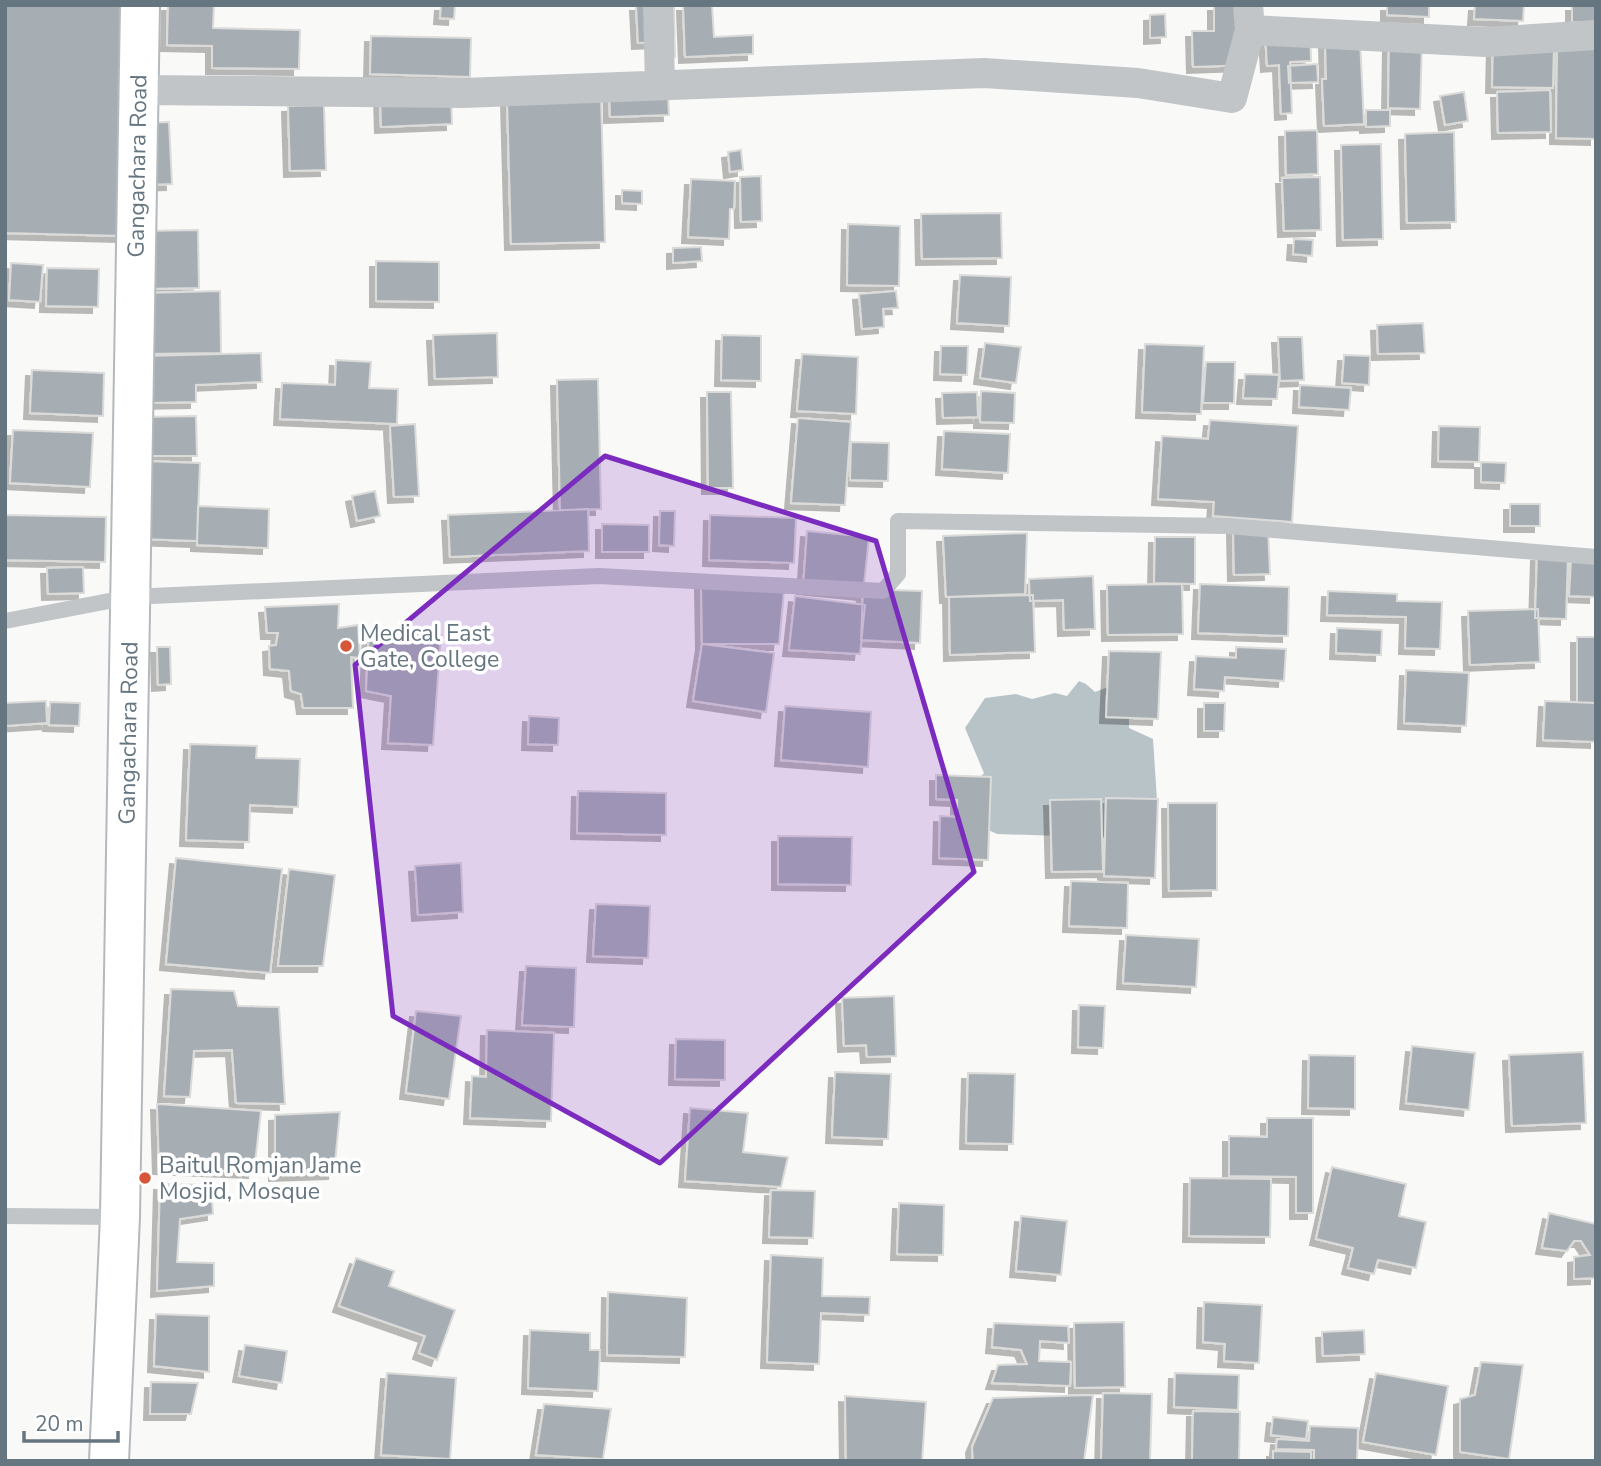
<svg xmlns="http://www.w3.org/2000/svg" width="1601" height="1466" font-family="'Nunito Sans',sans-serif">
  <defs>
    <filter id="shadow"><feDropShadow dx="-6" dy="6" stdDeviation="0" flood-color="#0004"/></filter>
  </defs>
  <rect width="100%" height="100%" fill="#f9f9f7"/>
  <path fill="#b8c3c8" d="M1079,681L1086,684L1095,692L1116,684L1129,710V728L1153,739L1158,816L1153,833L1120,838L997,834L984,828L976,782L984,773L965,728L985,698L1016,694L1032,699L1055,693L1067,696Z"/>
  <path fill="#a6aeb4" stroke="#dbdbd9" stroke-width="2" filter="url(#shadow)" d="M5,5H130L124,236L5,233Z
    M168,5H214L213,28L300,30L299,69L212,68V46L167,45Z
    M441,5H455L454,19L440,18Z
    M636,5H674L675,57L660,58L659,42L638,43Z
    M683,5H712L714,37L753,35V54L685,57Z
    M1214,5H1246L1248,65L1193,67L1192,31H1214Z
    M1387,5H1429V17L1387,15Z
    M1475,5H1524L1523,21L1474,19Z
    M1572,5H1596V23L1572,22Z
    M1165,14L1166,37L1150,38V15Z
    M1310,29L1311,61L1290,62L1292,113L1281,114L1279,65L1267,66L1265,32Z
    M371,36L471,38L470,77L370,74Z
    M1360,39L1364,124L1324,126L1322,79H1326L1325,41Z
    M1389,43L1422,44L1420,109L1388,108Z
    M1493,44L1554,45L1553,88L1492,87Z
    M1557,48L1596,49V139L1556,138Z
    M1317,64L1318,82L1289,83L1288,66Z
    M667,76L669,115L610,117L609,79Z
    M1550,90L1551,132L1498,133L1497,92Z
    M451,91L452,124L381,127L380,93Z
    M1464,92L1468,121L1445,125L1440,96Z
    M601,96L605,242L511,244L507,98Z
    M324,105L326,170L290,171L288,106Z
    M1366,110H1390V126L1366,127Z
    M169,122L172,184L146,185L144,123Z
    M1317,130L1318,174L1286,175L1285,131Z
    M1454,132L1456,222L1407,223L1405,134Z
    M1381,144L1383,239L1343,240L1341,145Z
    M741,150L743,170L730,172L728,152Z
    M761,176L762,221L741,222L740,177Z
    M1320,177L1321,230L1284,231L1282,178Z
    M691,179L735,181L734,209H730L729,239L688,237Z
    M622,190L642,191V204L622,203Z
    M1001,213L1002,258L922,259L921,214Z
    M848,224L900,226L899,286L847,285Z
    M198,230L199,288L143,289L142,231Z
    M1294,239L1313,240L1312,256L1293,254Z
    M701,247L702,261L673,263V248Z
    M376,261L439,262V302L376,301Z
    M11,263L43,265L40,302L9,300Z
    M47,268L99,269L98,307L46,306Z
    M960,275L1011,277L1009,326L957,323Z
    M220,291L221,353L144,354V293Z
    M896,291L898,308L883,309L884,327L862,329L859,294Z
    M1423,323L1425,353L1378,354L1377,325Z
    M497,333L498,377L435,379L433,335Z
    M722,335L761,336V381L721,380Z
    M1278,337H1302L1304,380L1280,381Z
    M985,343L1021,347L1016,383L980,378Z
    M1145,344L1204,346L1201,414L1142,412Z
    M941,346H968L967,375L940,374Z
    M261,353L262,382L196,385V402L145,403L144,356Z
    M802,354L858,357L856,414L797,411Z
    M1344,355L1370,356L1369,385L1342,383Z
    M336,360L371,362L369,388L398,389L397,424L280,419L282,383L335,385Z
    M1206,362H1235L1234,403H1203Z
    M32,370L104,373L103,416L30,413Z
    M1245,374L1279,375L1277,399L1243,398Z
    M598,379L601,509L560,510L557,380Z
    M1300,385L1351,388L1349,410L1299,407Z
    M981,391L1015,393L1014,423L980,422Z
    M707,392H731L733,488H708Z
    M977,392L978,417L943,418L942,393Z
    M196,416L197,456H141L140,417Z
    M798,418L851,422L845,505L791,503Z
    M1210,420L1298,426L1292,522L1213,516L1214,502L1158,499L1162,436L1208,439Z
    M415,424L419,496L394,497L390,426Z
    M1439,426L1480,427L1479,462L1438,461Z
    M13,430L93,433L90,487L10,483Z
    M944,431L1010,434L1008,473L942,469Z
    M851,442L889,443L888,481L850,480Z
    M142,461L200,463L197,541L139,539Z
    M1481,462L1506,463L1505,483L1481,482Z
    M375,491L380,516L357,521L352,496Z
    M1510,504H1540V526H1510Z
    M198,506L269,509L268,548L197,545Z
    M588,509L589,551L450,557L448,515Z
    M660,511H675L674,546L659,545Z
    M5,515L106,517L105,562L5,560Z
    M710,515L796,518L794,563L709,560Z
    M602,524L649,525V552H602Z
    M1268,527L1270,574L1234,575L1233,528Z
    M807,531L869,537L863,594L803,588Z
    M1027,533L1025,594L946,597L943,536Z
    M1155,537H1195V584L1154,583Z
    M1537,555L1568,556L1566,619L1535,618Z
    M1571,559L1596,560L1595,597L1569,596Z
    M83,567L84,593L48,594L47,568Z
    M1093,576L1095,629L1064,630L1063,600L1030,601L1029,579Z
    M701,582L784,591L779,644H702Z
    M1182,584L1183,634L1108,635L1107,585Z
    M1200,584L1289,587L1288,636L1198,633Z
    M863,589L922,591L920,643L861,640Z
    M1328,591L1397,594V601L1442,602L1440,649L1405,648L1406,617L1327,615Z
    M1033,595L1035,652L950,655L949,597Z
    M795,596L865,605L860,654L789,650Z
    M339,604L338,628L358,625L360,658L351,657L353,708H303L301,694L291,691L289,671L270,669L269,646L276,645L278,633H267L265,607Z
    M1538,609L1540,662L1470,665L1468,611Z
    M1337,628L1382,630L1381,655L1336,653Z
    M369,629L441,635L433,745L388,743L391,696L366,691Z
    M1577,637H1596V703H1577Z
    M702,644L774,653L766,712L693,701Z
    M157,647H170L171,684L158,685Z
    M1236,647L1286,649L1284,681L1225,677L1224,691L1194,689L1196,656L1236,658Z
    M1109,651L1161,652L1158,719L1106,717Z
    M1406,670L1469,673L1466,726L1404,723Z
    M46,701L47,723L5,726V703Z
    M1545,701L1596,703V742L1543,740Z
    M50,702L80,703L79,726L49,725Z
    M1204,703H1225L1224,731H1204Z
    M785,706L871,712L868,767L781,760Z
    M529,716L559,718L558,745L528,744Z
    M190,744L257,746L256,758L300,759L298,807L250,805L249,842L186,840Z
    M936,775L991,777L988,860L939,858L940,816L957,817V800L936,799Z
    M578,791L666,793V835L577,833Z
    M1106,798L1158,799L1155,878L1104,876Z
    M1101,799L1103,871L1052,872L1050,800Z
    M1168,803H1217V890L1169,891Z
    M778,836L852,837L851,885L778,884Z
    M176,858L282,869L270,973L166,964Z
    M461,863L463,912L418,915L415,866Z
    M289,869L335,875L323,966H278Z
    M1071,881L1128,883L1127,928L1069,926Z
    M596,904L650,906L648,958L593,956Z
    M1126,935L1199,939L1196,987L1123,983Z
    M526,966L576,968L574,1027L522,1025Z
    M171,989L234,991L238,1006L279,1007L285,1104L236,1103L232,1050L194,1051L190,1097L164,1096Z
    M894,996L896,1056L867,1057L866,1045L844,1046L842,998Z
    M1079,1005L1105,1006L1103,1048L1078,1047Z
    M416,1011L461,1016L449,1099L406,1093Z
    M487,1030L554,1033L551,1121L470,1118L472,1076L486,1077Z
    M676,1039L725,1040V1080L675,1079Z
    M1412,1046L1475,1053L1469,1110L1406,1103Z
    M1583,1052L1586,1123L1512,1126L1509,1055Z
    M1309,1055L1355,1056V1109L1308,1108Z
    M835,1072L891,1074L888,1139L832,1137Z
    M968,1073L1015,1074L1013,1144L966,1143Z
    M157,1104L261,1111L254,1172L159,1168Z
    M690,1108L748,1113L743,1152L788,1157L781,1187L685,1181Z
    M340,1112L334,1173L275,1175V1115Z
    M1267,1118H1313V1213H1296V1177L1229,1176V1136L1267,1137Z
    M1332,1167L1406,1184L1399,1216L1426,1222L1416,1268L1378,1260L1374,1274L1348,1268L1353,1248L1316,1239Z
    M1190,1178L1271,1179L1270,1237L1189,1236Z
    M160,1184L211,1185L213,1214L180,1219L177,1262L214,1263V1286L157,1291Z
    M771,1190L815,1191L813,1238L769,1237Z
    M899,1203L944,1205L943,1255L897,1254Z
    M1549,1213L1596,1224V1278L1574,1279V1257L1590,1255L1581,1241H1574L1567,1251L1542,1248Z
    M1021,1216L1067,1221L1061,1275L1016,1271Z
    M771,1255L823,1258L822,1296L870,1297L869,1315L821,1313L819,1364L767,1362Z
    M356,1258L394,1271L389,1286L455,1310L437,1360L419,1353L425,1336L339,1306Z
    M608,1292L687,1298L685,1357L607,1355Z
    M1204,1302L1262,1305L1259,1363L1224,1361L1225,1344L1203,1342Z
    M156,1314L209,1316V1372L154,1366Z
    M1124,1322L1125,1387L1075,1388L1074,1323Z
    M994,1323L1068,1326L1069,1343L1040,1341L1039,1361L1071,1362L1070,1386L992,1383L998,1365L1027,1364L1021,1350L992,1347Z
    M530,1330L590,1333V1350H600L598,1391L528,1388Z
    M1364,1330L1365,1354L1323,1356L1322,1332Z
    M245,1345L287,1351L282,1383L239,1376Z
    M1481,1362L1523,1365L1509,1459L1460,1452V1399L1475,1395Z
    M387,1373L456,1378L450,1459L381,1455Z
    M1175,1373L1239,1375L1238,1410L1174,1407Z
    M1376,1373L1448,1386L1436,1455L1363,1442Z
    M151,1382L198,1383L191,1414H150Z
    M1103,1393L1152,1394L1150,1461H1101Z
    M1093,1395L1084,1461H973L972,1447L993,1398Z
    M845,1396L926,1402L922,1461H846Z
    M544,1404L611,1409L603,1459L536,1455Z
    M1193,1411L1240,1412L1239,1461H1192Z
    M1273,1417L1308,1421L1306,1439L1271,1435Z
    M1310,1426L1358,1428L1357,1461H1314V1450L1276,1449L1277,1439L1309,1441Z
    M1273,1451L1311,1452V1461H1273Z"/>
  <g fill="none" stroke-linecap="round" stroke-linejoin="round">
    <g stroke="#b3b9bd" stroke-width="42">
      <path id="secondary" d="M109,1461L120,1217L140,5"/>
    </g>
    <path stroke="#c1c5c8" stroke-width="16" d="M5,621L130,597L599,576L883,591L898,574V521L1227,526L1596,557
      M5,1216L120,1217"/>
    <path stroke="#c1c5c8" stroke-width="30" d="M658,5L660,85
      M1250,30L1486,42L1596,35
      M138,90L463,93L984,73L1138,83L1232,98L1250,30L1248,5"/>
    <use href="#secondary" stroke="#fff" stroke-width="38"/>
  </g>
  <path fill="#7b2cbf" fill-opacity="0.2" stroke="#7b2cbf" stroke-width="5" stroke-linejoin="round" d="M605,456L876,541L974,872L660,1163L393,1016L355,665Z"/>
  <g fill="#d7563a" stroke="#fff" stroke-width="2.5">
    <circle cx="346" cy="646" r="7"/>
    <circle cx="145" cy="1178" r="7"/>
  </g>
  <g text-anchor="middle" stroke-width="7" stroke-linejoin="round" paint-order="stroke">
    <g font-size="23" fill="#667680" stroke="#fff">
      <text transform="translate(137 166) rotate(-89)" y="8">Gangachara Road</text>
      <text transform="translate(128 733) rotate(-89)" y="8">Gangachara Road</text>
    </g>
    <g font-size="23" fill="#667680" stroke="#fff" text-anchor="start">
      <text x="360" y="641">Medical East<tspan x="360" dy="26">Gate, College</tspan></text>
      <text x="159" y="1173">Baitul Romjan Jame<tspan x="159" dy="26">Mosjid, Mosque</tspan></text>
    </g>
  </g>
  <rect width="1601" height="1466" fill="none" stroke="#667680" stroke-width="14"/>
  <path d="M24 1431v10h94v-10" fill="none" stroke="#667680" stroke-width="3.5"/>
  <text x="35" y="1431" font-size="21" fill="#667680" stroke="#ffffff" stroke-width="5" paint-order="stroke">20 m</text>
</svg>
